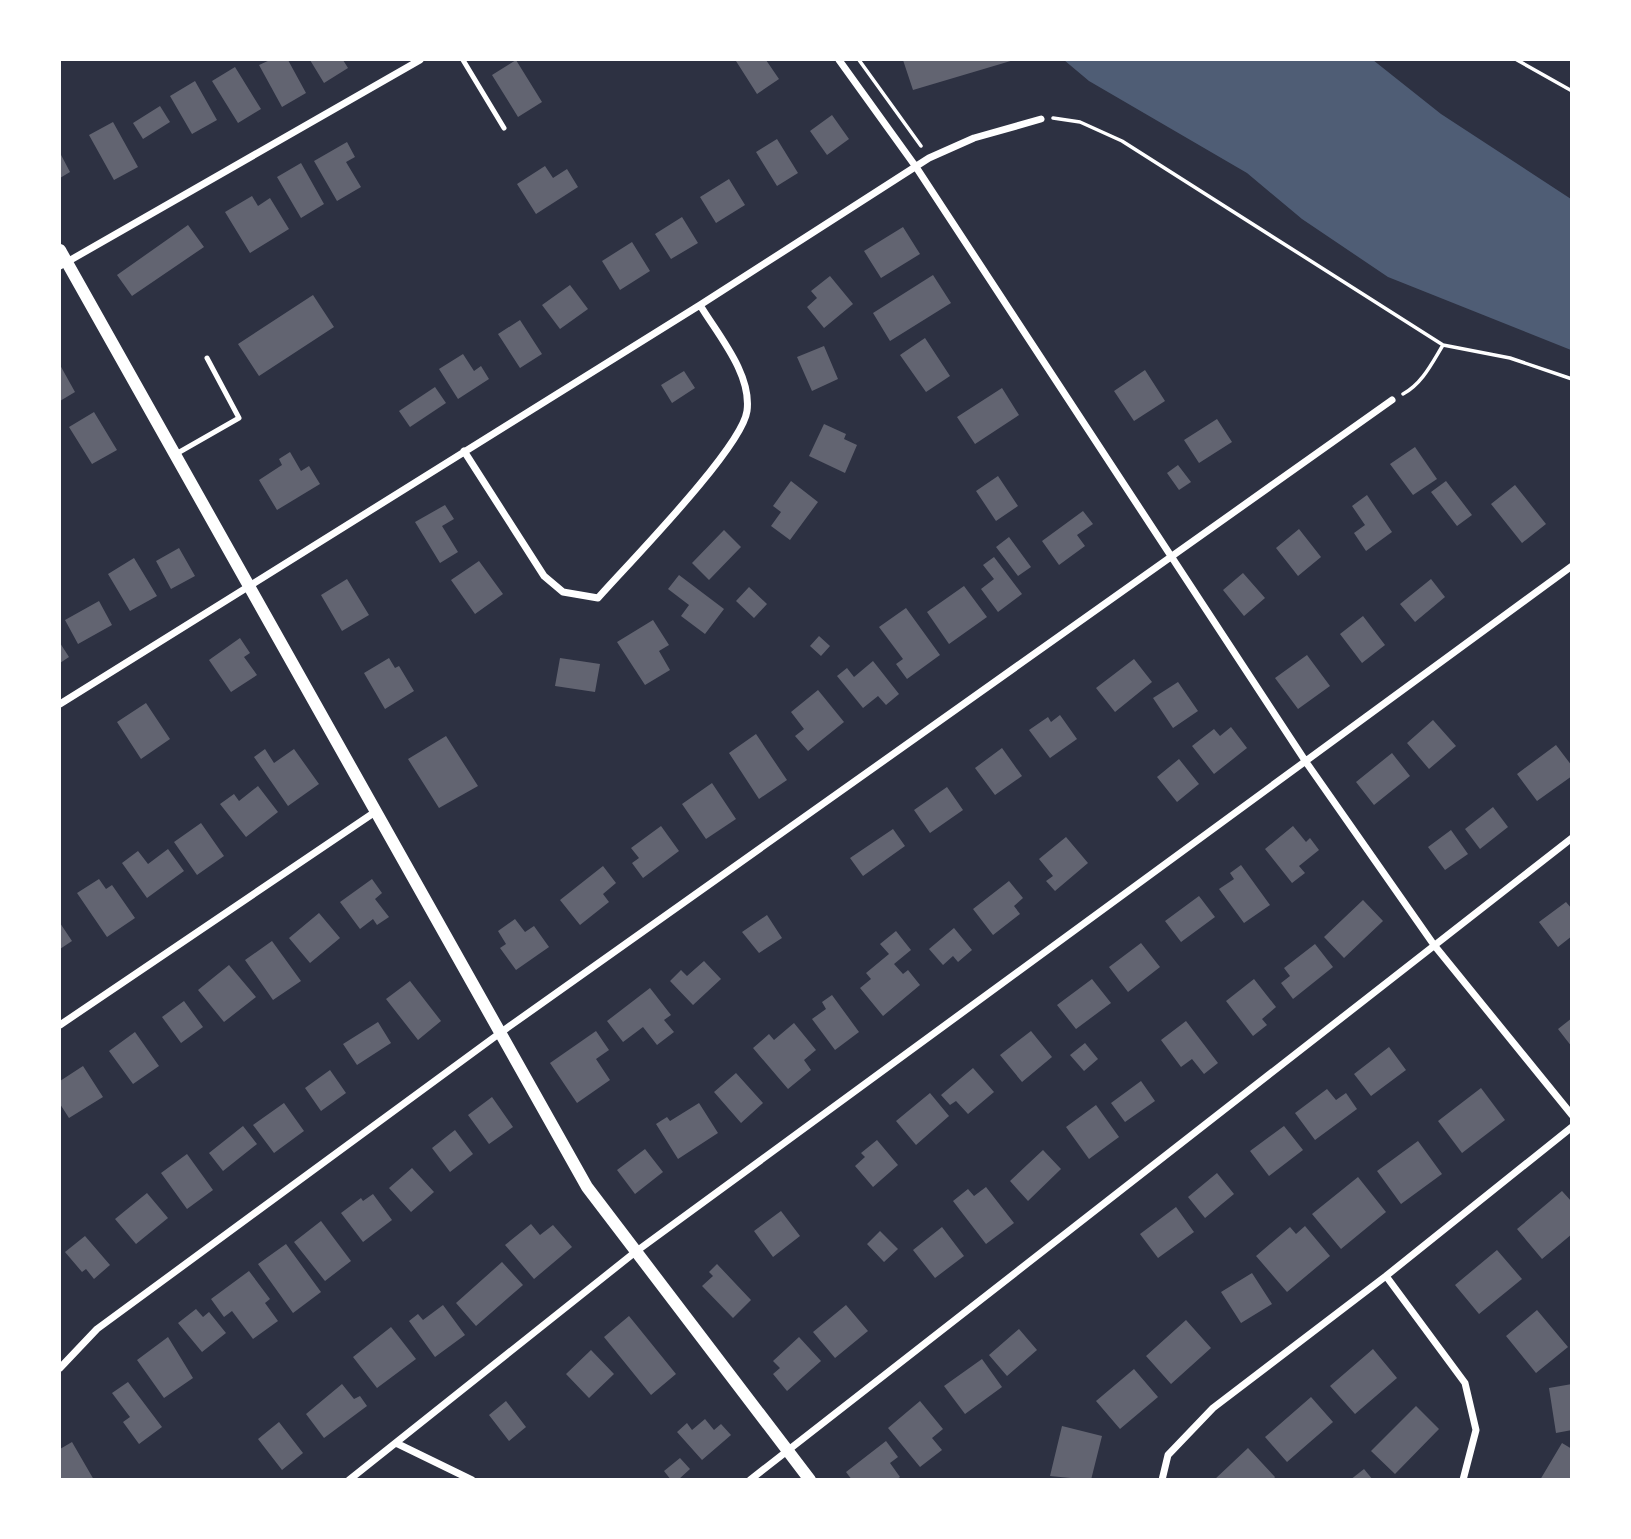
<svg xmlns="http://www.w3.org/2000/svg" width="1631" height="1539" font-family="Karla,sans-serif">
  <rect width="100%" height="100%" fill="#2d3142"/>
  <path fill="#4f5d75" d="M1064,60H1373L1441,114L1571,199V350L1388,277L1302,219L1247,173L1089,81Z"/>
  <path fill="#626471" d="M270,60H288L306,93L282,107L259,65Z
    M310,60H343L348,68L324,83Z
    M516,60L542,102L518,117L492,75Z
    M738,60H766L779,79L757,94L736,61Z
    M903,60H1014L913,90Z
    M235,67L261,109L238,123L212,81Z
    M195,81L217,120L192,134L170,96Z
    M160,106L170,122L143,139L133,123Z
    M832,115L849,139L827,155L810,131Z
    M113,122L138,167L114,180L89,135Z
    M777,139L798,173L777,186L756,152Z
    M347,142L355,157L346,162L361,187L337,201L314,161Z
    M60,153L70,172L60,178Z
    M301,163L324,204L301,218L277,177Z
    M545,166L553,178L567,169L578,187L536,214L517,184Z
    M729,179L745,205L716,223L700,197Z
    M252,196L258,206L270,198L289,229L250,253L225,212Z
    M682,217L698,243L671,259L655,234Z
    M188,225L204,247L132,296L117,275Z
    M903,227L920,254L881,278L864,251Z
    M632,242L650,271L620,290L602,261Z
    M933,275L951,303L890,341L873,313Z
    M830,276L853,304L824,328L807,307L817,298L811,291Z
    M570,285L588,309L560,329L542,305Z
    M313,295L334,327L259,376L238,344Z
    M520,320L542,354L520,368L498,334Z
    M925,338L950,376L926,392L900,355Z
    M824,346L838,379L812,391L797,357Z
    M463,354L474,371L481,366L489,379L458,399L439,369Z
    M60,365L75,392L60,401Z
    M1145,370L1165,401L1134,421L1114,391Z
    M684,371L695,388L672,403L661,385Z
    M435,387L446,403L410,427L399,411Z
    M1002,388L1019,415L975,444L957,417Z
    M94,412L117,450L92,464L69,427Z
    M1217,419L1232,442L1199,463L1184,440Z
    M824,424L846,434L844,439L857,445L845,473L809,456Z
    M1415,447L1437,479L1413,495L1390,464Z
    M290,452L301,471L309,466L320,484L277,510L259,480L282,465L279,459Z
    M1178,465L1191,482L1179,490L1167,473Z
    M998,476L1018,506L996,521L976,491Z
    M791,481L818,502L790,540L771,526L781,512L773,506Z
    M1446,481L1472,515L1457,526L1431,492Z
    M1515,485L1546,524L1522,543L1491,504Z
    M1367,495L1392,532L1366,551L1354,533L1365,525L1352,506Z
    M445,505L454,519L442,526L458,552L440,563L415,522Z
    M1083,511L1093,524L1077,535L1085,546L1059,565L1042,541Z
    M1299,529L1321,557L1298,576L1276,548Z
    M724,530L741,547L709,580L692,563Z
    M1009,537L1031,567L1018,576L996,547Z
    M179,548L195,576L171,589L156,561Z
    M994,557L1022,594L998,612L981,589L994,579L983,565Z
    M134,558L157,596L130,611L108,574Z
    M479,561L503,594L475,614L451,580Z
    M1243,573L1265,598L1244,616L1223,590Z
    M679,575L724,609L705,634L681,616L689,605L668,589Z
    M347,579L369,615L342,631L321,595Z
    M1431,579L1445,597L1415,622L1400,604Z
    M964,586L987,617L949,644L927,612Z
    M749,587L767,604L754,618L736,601Z
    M99,601L112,625L78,644L65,620Z
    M906,608L940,655L907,679L896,664L903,659L879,627Z
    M1363,616L1385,645L1362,663L1340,634Z
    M653,620L669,645L659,651L670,670L645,685L617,642Z
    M819,636L830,646L821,656L810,646Z
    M240,638L250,653L244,657L257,675L231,692L209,660Z
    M60,643L69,657L60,663Z
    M1307,655L1330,686L1298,709L1275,678Z
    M389,658L395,668L399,666L414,691L385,709L364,673Z
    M560,658L600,664L595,692L555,686Z
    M1134,659L1152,682L1115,712L1096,688Z
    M873,661L899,694L886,705L878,696L863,708L837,676L847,668L854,677Z
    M1178,682L1198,711L1173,728L1153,698Z
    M818,690L844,722L808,751L795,736L804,729L791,712Z
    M146,703L170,739L141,759L117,722Z
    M1060,715L1077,739L1050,758L1029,730L1048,717L1051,722Z
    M1433,720L1456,746L1429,769L1407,743Z
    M1231,727L1247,748L1214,774L1192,746L1214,729L1220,736Z
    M756,734L787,780L759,799L729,753Z
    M446,736L478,786L439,808L408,759Z
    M1556,745L1572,766V776L1537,801L1517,774Z
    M1002,748L1022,776L995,795L975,768Z
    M265,749L274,763L294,749L319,784L288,806L254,757Z
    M1392,753L1410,776L1374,805L1356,782Z
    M1179,759L1199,784L1177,802L1157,777Z
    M712,783L736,819L706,839L682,804Z
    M258,786L278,812L246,837L220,804L234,794L239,801Z
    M947,787L963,810L930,833L914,810Z
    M1493,807L1508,827L1480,849L1465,829Z
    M201,823L224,856L197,875L174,842Z
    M661,826L679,851L643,878L632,863L639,858L631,848Z
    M1293,826L1306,842L1310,838L1319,850L1299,866L1305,873L1292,883L1265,849Z
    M893,829L905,846L863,876L850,858Z
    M1451,830L1468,854L1445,870L1428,847Z
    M1066,837L1088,863L1055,891L1046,881L1053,876L1039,859Z
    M168,849L184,871L147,898L122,863L138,851L148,864Z
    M1241,865L1270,905L1244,923L1219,889L1234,879L1230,873Z
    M603,866L616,883L603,894L609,902L580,925L560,900Z
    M99,879L106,889L112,885L135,918L107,937L77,893Z
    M372,879L382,893L375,899L389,917L377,925L373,919L360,929L340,902Z
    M1009,881L1023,898L1014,906L1020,914L993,935L973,909Z
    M1199,896L1215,917L1181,942L1165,921Z
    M1363,900L1383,921L1344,958L1324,937Z
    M1566,902L1572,909V936L1558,947L1539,922Z
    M319,913L340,938L310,963L289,938Z
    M767,915L782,938L759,953L742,932Z
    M515,919L525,932L534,926L549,947L516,970L500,948L506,944L498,931Z
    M60,923L72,941L60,949Z
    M954,928L972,950L958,962L953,956L943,965L929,949Z
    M896,931L911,950L894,964L903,974L908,970L920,985L883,1016L860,988L871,979L866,973L889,954L880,944Z
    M272,941L301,981L273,1000L245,960Z
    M1141,943L1160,967L1128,992L1109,967Z
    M1315,944L1333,967L1293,999L1281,983L1290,976L1284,968Z
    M704,961L721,979L693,1005L670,981L681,970L687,976Z
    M229,965L256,997L224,1022L198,990Z
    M1092,979L1111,1003L1076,1029L1057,1005Z
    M1254,979L1276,1007L1262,1019L1267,1025L1253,1036L1226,1001Z
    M410,981L441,1021L418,1040L386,999Z
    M650,988L671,1015L664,1020L674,1032L657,1045L643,1027L623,1042L607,1021Z
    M832,995L859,1032L835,1050L812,1019L826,1009L822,1002Z
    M184,1001L203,1027L181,1043L162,1017Z
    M1572,1018V1047L1558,1029Z
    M1186,1021L1218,1063L1204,1074L1192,1059L1181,1067L1161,1040Z
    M378,1022L391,1043L357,1065L343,1044Z
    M794,1023L816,1050L804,1060L811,1070L788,1089L753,1048L769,1034L774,1040Z
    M596,1031L609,1050L596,1059L610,1080L577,1103L550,1063Z
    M1031,1031L1052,1057L1022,1082L1000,1055Z
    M135,1032L159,1066L133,1084L109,1051Z
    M1085,1043L1098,1059L1084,1071L1070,1055Z
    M1389,1047L1406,1070L1371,1096L1354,1074Z
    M83,1066L103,1097L69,1118L60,1104V1081Z
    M973,1068L994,1092L968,1114L956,1101L950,1105L941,1095Z
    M330,1070L346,1093L321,1111L305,1088Z
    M736,1073L763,1103L741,1123L714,1092Z
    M1141,1081L1155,1101L1125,1122L1111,1103Z
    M1481,1088L1505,1120L1462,1153L1438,1121Z
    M1327,1089L1336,1100L1346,1093L1357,1109L1315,1140L1295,1113Z
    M930,1093L949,1116L916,1145L896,1121Z
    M492,1097L513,1127L489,1144L468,1115Z
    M284,1103L304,1131L274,1153L253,1125Z
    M699,1103L718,1133L678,1159L656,1124L667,1117L670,1121Z
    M1096,1105L1119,1137L1089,1159L1066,1127Z
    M243,1126L257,1144L223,1171L209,1153Z
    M1284,1126L1303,1150L1269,1176L1250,1151Z
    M455,1130L473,1154L450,1172L432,1148Z
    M877,1140L898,1165L873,1187L855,1166L865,1157L861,1153Z
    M1418,1141L1442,1174L1401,1204L1377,1171Z
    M645,1149L663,1172L635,1194L617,1170Z
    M1043,1150L1061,1169L1028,1201L1010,1181Z
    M187,1154L213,1190L187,1209L161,1173Z
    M412,1168L434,1192L411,1212L389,1188Z
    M1217,1173L1234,1194L1205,1218L1188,1197Z
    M1358,1177L1386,1212L1341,1249L1312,1214Z
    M986,1187L1014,1223L986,1244L953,1201L968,1189L974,1196Z
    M1562,1191L1572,1202V1234L1542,1259L1517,1229Z
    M147,1193L168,1218L136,1244L115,1219Z
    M373,1194L392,1220L363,1242L341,1213L361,1198L363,1201Z
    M1176,1207L1194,1232L1158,1258L1140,1234Z
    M781,1211L800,1236L773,1257L754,1231Z
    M321,1221L351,1261L325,1281L294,1242Z
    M531,1224L540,1235L553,1225L572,1247L534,1279L505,1245Z
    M1305,1226L1330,1256L1287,1292L1256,1256L1290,1227L1296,1234Z
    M942,1227L964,1256L935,1278L913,1250Z
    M880,1231L898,1249L884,1262L867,1244Z
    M85,1236L110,1265L94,1279L86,1269L82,1272L65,1252Z
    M286,1244L321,1292L293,1313L258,1264Z
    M1497,1250L1522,1279L1479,1314L1455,1285Z
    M502,1262L523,1285L476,1326L456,1303Z
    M717,1264L751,1300L733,1318L702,1286L713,1276L709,1272Z
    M249,1271L270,1299L265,1303L278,1321L253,1339L232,1311L224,1317L211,1299Z
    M1252,1273L1272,1304L1241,1323L1221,1292Z
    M443,1305L465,1335L435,1357L409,1321L418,1314L423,1320Z
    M846,1305L868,1331L835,1358L813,1332Z
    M196,1309L203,1317L209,1312L226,1333L202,1352L178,1323Z
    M1537,1310L1568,1347L1536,1373L1506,1336Z
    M629,1316L676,1374L651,1395L604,1337Z
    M1186,1320L1211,1348L1171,1384L1146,1356Z
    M391,1327L416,1359L377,1388L353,1357Z
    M1019,1329L1037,1350L1007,1376L989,1355Z
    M168,1337L193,1378L164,1398L137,1360Z
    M799,1337L821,1361L787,1391L773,1374L780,1368L773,1361Z
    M1373,1349L1397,1378L1355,1414L1330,1386Z
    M591,1350L614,1374L589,1398L566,1374Z
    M982,1359L1002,1387L965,1414L944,1386Z
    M1134,1369L1158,1397L1120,1429L1096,1401Z
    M128,1382L162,1427L139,1444L123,1422L130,1417L112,1393Z
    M342,1384L354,1399L360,1396L367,1406L324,1438L306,1414Z
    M1572,1384V1430L1556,1433L1549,1388Z
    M1311,1397L1333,1422L1287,1462L1265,1437Z
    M506,1401L526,1427L509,1441L489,1415Z
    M920,1401L943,1429L932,1438L942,1450L920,1467L888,1428Z
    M1416,1406L1439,1429L1395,1474L1371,1451Z
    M705,1419L714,1430L721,1424L731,1435L702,1460L677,1432L687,1423L692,1430Z
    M279,1422L303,1453L282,1470L258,1439Z
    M1062,1426L1102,1436L1091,1480L1050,1476Z
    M886,1441L898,1457L890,1463L900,1477L896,1480H852L846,1472Z
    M72,1442L94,1480H60V1449Z
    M1562,1443L1572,1449V1480H1540Z
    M1248,1448L1275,1477L1273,1480H1214Z
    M680,1458L690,1469L678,1480H671L664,1471Z
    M1364,1469L1373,1480H1350Z"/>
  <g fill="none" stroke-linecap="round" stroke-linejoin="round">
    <path stroke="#fff" stroke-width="3.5" d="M859,60L921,146
      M1517,60L1572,91
      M1053,118L1080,122L1122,141L1443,345L1510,358L1572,379
      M1403,394C1422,384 1432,363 1443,345"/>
    <path stroke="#fff" stroke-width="5" d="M463,60L504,128
      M176,454L239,418L207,358"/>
    <path stroke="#fff" stroke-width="7" d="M839,60L916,167L1306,762L1434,945L1572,1115
      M60,266L420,60
      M464,451L544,576L563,592L598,598C628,564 742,448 747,411C752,374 718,335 700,305
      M60,704L700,305L929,158L974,138L1041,119
      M60,1025L375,812
      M1386,1276L1465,1383L1476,1430L1463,1480
      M60,1368L97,1329L500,1033L1392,400
      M396,1443L472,1480
      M349,1480L634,1253L1572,566
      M750,1480L1572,838
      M1162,1480L1168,1455L1213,1408L1386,1276L1572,1127"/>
    <path stroke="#fff" stroke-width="12" d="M60,250L587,1187L810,1480"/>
  </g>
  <rect width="1631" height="1539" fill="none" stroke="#ffffff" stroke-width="122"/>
</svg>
